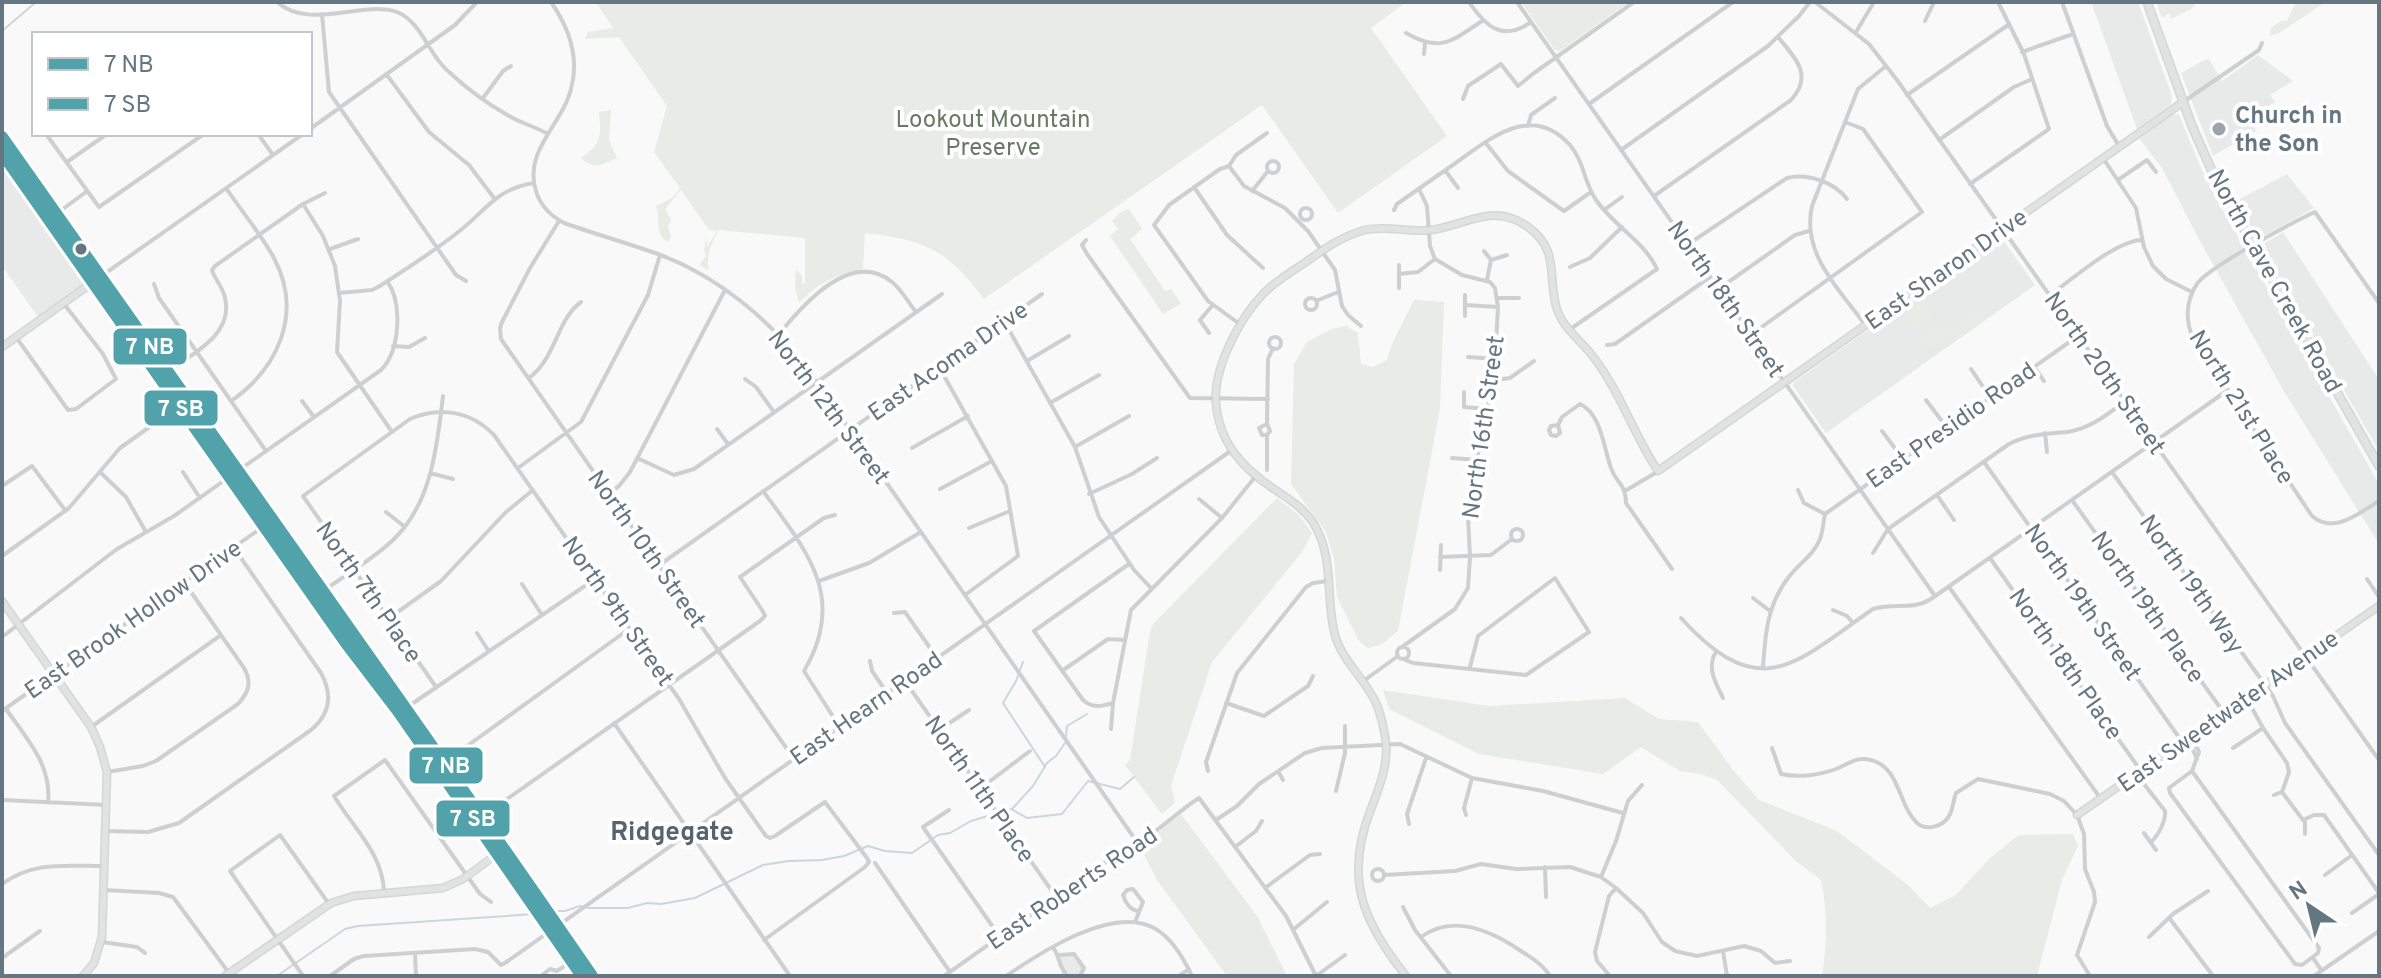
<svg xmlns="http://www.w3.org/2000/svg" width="2381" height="978" font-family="Overpass,sans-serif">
  <rect width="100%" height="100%" fill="#f9f9f9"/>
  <path fill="#e8e9e9" d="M2091,2H2138L2172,96L2171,104L2137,129Z
    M2258,55L2293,81L2270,95L2275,102L2250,118L2256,131L2213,156L2181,73L2208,58L2222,81Z
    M2172,113L2179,115L2201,168L2225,214L2379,484V544L2285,393L2201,243L2162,168L2138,137Z
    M2,159L86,280L83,285L38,317L2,266Z
    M2287,174L2314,208L2258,239L2236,201Z
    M2283,232L2378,378L2379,451L2263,249L2265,243Z
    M1997,239L2003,240L2035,285L1826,433L1793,386L1794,382Z"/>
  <path fill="#e8ebe6" d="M596,2H1406L1371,28L1447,136L1338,213L1262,105L984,299C947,250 927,240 865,233L863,269C836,274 817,284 799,303L795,287L796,269L802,276V283H805V238L719,230C712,242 705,257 709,270L699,265L706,256L704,250L707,235V248L717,231L709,230L681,190L665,209L671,219L668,227L671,236L668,242C654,235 661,220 656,206L672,198L680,188L654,152L667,106L619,37L585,39L588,32L613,28Z
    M1521,2H1629L1560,51L1555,50Z
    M2156,2H2197L2191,9L2171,19L2169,13L2162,18Z
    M2296,2H2326L2279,33L2270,36L2271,28L2281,21H2287Z
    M611,110L609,140L617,158C602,165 594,170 581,158C602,144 601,136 599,112Z
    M1129,209L1142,229L1130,239L1165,291L1171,289L1181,304L1163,314L1110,236L1118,229L1112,221L1121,212Z
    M1921,298L1933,315L1916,328L1904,310Z
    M1414,300L1444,302L1440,409L1398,631L1382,644L1368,648L1359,641L1337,597L1334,559L1326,532L1291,484L1294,364L1307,342L1332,329L1346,326L1358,333L1361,364L1373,367L1387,360L1392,344Z
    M1986,306L1990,312L1958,335L1954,329Z
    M1943,324L1951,336L1929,349L1922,338Z
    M1277,498L1298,514L1312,533L1302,552L1212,662L1171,786L1175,803L1162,814L1125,765L1130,760L1150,632L1153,624Z
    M1383,690L1489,706L1625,698L1659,719L1698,722L1733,770L1759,800L1837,831L1908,885L1930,908L1956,895L1990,858L2019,835L2073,834L2078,846L2062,880L2037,976H1822C1827,943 1828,913 1821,880L1797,862L1717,780L1701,774L1680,771L1641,747L1603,774L1479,754L1389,709Z
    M1181,814L1257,916L1287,976H1227L1157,880L1140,847Z
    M1074,954L1084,968L1080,976H1067L1058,965L1059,955Z"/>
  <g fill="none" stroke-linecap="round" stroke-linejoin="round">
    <path stroke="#ced6d9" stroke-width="2" d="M2,31L36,2
      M1023,662L1016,681L1003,703L1045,767
      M1066,737L1067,726L1087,714
      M1012,809L1033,786L1047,763L1056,756L1065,743
      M552,911H565L580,906L590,908H628L647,903L661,904L695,898L763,865L789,861L822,860L844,856L868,846L885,851L912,853L938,835L950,833L971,821L1011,809L1027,818L1062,814L1088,781L1120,789L1134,777
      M277,976L345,929L358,926L534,914"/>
    <g stroke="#d5d6d7" stroke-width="9">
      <path id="secondary" d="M2,347L100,277
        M2,601L91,727L100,747L107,772L102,937L94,963L83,976
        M2077,815L2379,606
        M225,976L331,903L354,896L443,888L463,879L505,848
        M1406,976C1362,921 1344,877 1371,809C1381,783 1391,758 1384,731C1382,720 1379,708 1374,699C1362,676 1342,660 1335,635C1325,598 1335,559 1314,524C1304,508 1289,499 1274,489C1242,468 1219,442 1216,403C1213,369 1239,319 1263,294C1275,281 1291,272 1306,262C1324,249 1342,236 1365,230C1388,225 1409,233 1432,230C1466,225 1494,202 1528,227C1559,249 1548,275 1556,306C1561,326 1579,339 1591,354C1620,390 1633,434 1658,471L2183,102"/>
    </g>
    <g stroke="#d5d6d7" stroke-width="10">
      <path id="primary" d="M2147,2L2192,126L2215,178L2379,466
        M2,137L353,636L445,762L592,976
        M2,153L346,643L398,711L582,976"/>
    </g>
    <path stroke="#cecfd0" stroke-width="4" d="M277,2C310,31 361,0 397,12C422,22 429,56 449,72C466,88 488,104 509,116C521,123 536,127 548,134
      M551,2C569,28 580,57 571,89C562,125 523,151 536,191C540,205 551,216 564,223C595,234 627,243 658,254C718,276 770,320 808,370L1137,842
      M1469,2C1486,27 1503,42 1531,22
      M1517,2L1935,596
      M1815,2L1869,44L1897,80L2379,760
      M2062,2L2107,126L2119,146
      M322,14L329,92L456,275L466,281
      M1925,21L1934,2
      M1856,32L1874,2
      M1406,33C1440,53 1452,41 1482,21
      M2022,52L2073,34
      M1424,54L1425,44
      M387,75L429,132L469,165L494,198
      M1907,95L2008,25
      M483,98L503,71L511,66
      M1463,99L1468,86L1501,64L1518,86L1534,73L1634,2
      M2183,102L2259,50L2262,43
      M1589,104L1733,2
      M1528,126L1531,115L1555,98
      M310,129L455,25L477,2
      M46,134L99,207L204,134
      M258,134L273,155
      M1939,140L2014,87L2032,79
      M1485,142L1508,171L1564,211L1591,192
      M1621,150L1768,46L1799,16L1810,2
      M2103,158L2136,208L2144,247L2153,266L2166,279L2192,292
      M1267 167a6 6 0 1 1 12 0a6 6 0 1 1-12 0Z
      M67,162L107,134
      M1229,166L1220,169L1169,205L1154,225L1208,301L1241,325
      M1229,166L1244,186L1285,208L1308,231L1335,270L1342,306L1348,315L1361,326
      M1229,166L1236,155L1267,133
      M1445,170L1458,188
      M2118,180L2147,160L2156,172
      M1970,184L2049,129L2024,54L1998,2
      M1194,187L1227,235L1263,268
      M226,188C242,212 262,235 275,260C303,315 277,369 231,401
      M1252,191L1268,171
      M1654,196L1791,100C1814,75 1795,58 1778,37
      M303,204L323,236L335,266L340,301L337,352L392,432
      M1300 214a6 6 0 1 1 12 0a6 6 0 1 1-12 0Z
      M1394,210L1397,204C1417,190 1437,176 1457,162C1492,137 1532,103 1570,145C1584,161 1584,183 1596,200C1614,226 1644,241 1657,269L1569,330
      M1604,210L1622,197
      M56,214L86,192
      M559,221L530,268L502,322L500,328L501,339L794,759
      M1086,240L1082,245L1087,254L1190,398L1268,399
      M1687,245L1787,178C1808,173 1834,182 1847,199
      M330,249L358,239
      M1484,251L1491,260L1487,280
      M1491,260L1507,255
      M1570,267L1590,258L1622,227
      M1399,274L1418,272L1435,259
      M100,277L303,134
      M154,284L159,298L266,451
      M1399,288V265
      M1720,288L1795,235L1809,231
      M339,293L372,290L380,286C406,269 433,252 457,233C486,211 495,189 534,183
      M1465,295V316
      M2050,295C2073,279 2115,241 2142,240
      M1498,298H1519
      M1305 304a6 6 0 1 1 12 0a6 6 0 1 1-12 0Z
      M1316,301L1338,292
      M2379,303L2315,212C2295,221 2207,268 2197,284C2186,300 2185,320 2193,338L2312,516C2334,535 2359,513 2379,501
      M1465,305L1498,307
      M1004,321L1075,447L1099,517L1134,570L1151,588
      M1866,326C1840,290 1801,254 1812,206L1858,89L1886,66
      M1209,333L1200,320L1212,306
      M779,334C802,306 851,248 892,282C902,290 908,302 916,312
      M1752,334L1922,212L1863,129L1845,122
      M16,337L68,410L76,409L116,379L103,354L64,304
      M1269 343a6 6 0 1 1 12 0a6 6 0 1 1-12 0Z
      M1607,345L1615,344L1710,277
      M393,346L409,347L425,338
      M1468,357L1496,359
      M1027,361L1069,336
      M939,367L1006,486L1018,556L965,595
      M2034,367L2044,381
      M1971,369L1990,397
      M167,372C192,354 234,335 225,298C223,287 215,280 212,270L215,266L303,204L325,193
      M529,378C556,358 557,319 581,302
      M745,379L756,387L774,412
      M1494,380L1510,378L1534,361
      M1464,392V407L1489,409
      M1926,400L1947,428
      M302,401L314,417
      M1050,403L1099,375
      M1267,424L1259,428L1262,435H1267L1270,431L1267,424L1268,359L1273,348
      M1558,425L1560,433L1556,436L1551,435L1549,430L1551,426L1558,425L1562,417L1580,404C1601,413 1604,449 1611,468C1616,484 1625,481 1626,503L1672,569
      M717,429L728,444
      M1882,431L1903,459
      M2045,433L2047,452
      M1267,435V470
      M1075,447L1129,416
      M912,448L968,416
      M637,458L674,475L694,469L942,294
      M1452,458L1477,460
      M1984,462L2183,743
      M518,468L581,422L648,295L660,255
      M100,472L126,497L146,532
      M183,472L200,498
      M2112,472L2273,696L2285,723L2379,855
      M430,473L453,479
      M2,486L32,466L65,510
      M940,489L992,461
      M1798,490L1804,503L1825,514
      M763,491C806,550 848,597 804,671L839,726
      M1625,491L1657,472
      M609,493L619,486L630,472L725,290
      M1089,494L1132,474L1157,458
      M1937,495L1954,520
      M1199,499L1222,518
      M2072,500L2224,713
      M386,512L405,527
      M1825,514L2078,336
      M969,528L1010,511
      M1511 535a6 6 0 1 1 12 0a6 6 0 1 1-12 0Z
      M1873,553L1888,529L2009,444C2028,434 2046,434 2067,432C2089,429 2107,415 2124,402
      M2,556L69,508L120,448L179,406
      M1440,557L1491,555L1512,539
      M1990,558L2141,771
      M658,566L1042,294
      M1440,570L1441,545
      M2367,579L2379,597
      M819,581L869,563L921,532
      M522,584L542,615
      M1949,587L2101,799
      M322,592C345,575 372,560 393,540C432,503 437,446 443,396
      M1753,598L1770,611
      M1833,610L1847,616L1853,623
      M894,613L905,612L937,658
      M1681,618C1761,706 1795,663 1873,609C1894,602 1912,611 1931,599L2228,390
      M388,619L441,581L506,512L533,490
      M477,633L488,650
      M2,637L117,549L174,516L381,370C400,351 403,303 387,281
      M1402,647L1455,609L1468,588L1470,557L1468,516L1481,436L1494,380L1498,307L1495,288L1490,282L1462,275L1435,259L1430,246L1427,206L1419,189
      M1397 653a6 6 0 1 1 12 0a6 6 0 1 1-12 0Z
      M1716,652C1706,668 1716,683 1723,698
      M1403,659L1413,663L1526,675L1589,632L1555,578L1478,636L1470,667
      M870,661L872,671L887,693
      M1763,668C1765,636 1767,605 1788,578C1798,564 1814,555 1820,539C1823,531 1823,523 1825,514
      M1062,671L1108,639L1125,640
      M905,681L1056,897
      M1362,682L1398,656
      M436,687L303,496L410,419C439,406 471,411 494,435L679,699L725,778L766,836L770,838L775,836L825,802L867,858L869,862L865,867L764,940
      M2247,699L2263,728L2287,763L2289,772L2282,792L2303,820L2314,815H2324L2379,893
      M1113,703C1102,706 1093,709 1083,700L1034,631L1129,564
      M1226,703L1264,716L1308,686L1313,676
      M406,708L595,579
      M6,709C27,739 52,765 48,803
      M2,711L264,526
      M614,723L790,976
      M91,727L221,635
      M1111,729L1113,703L1131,610L1222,518L1255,477
      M939,730L969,710
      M2188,739L2197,759
      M2189,739L2195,744L2199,752L2192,771
      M1772,748L1781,774C1798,778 1820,775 1836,769C1849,764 1856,756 1871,760C1900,767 1898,805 1917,823C1926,831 1943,827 1949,816C1953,810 1953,801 1956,793L1978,779L2050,794L2064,801L2077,815L2084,834L2085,869L2094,892L2095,902L2077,955L2090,976
      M2233,748L2263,728
      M445,762L629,629
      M1208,771L1206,762L1237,673L1306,587L1313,583L1328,581
      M1278,771L1283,780
      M2192,771L2319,948L2318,953L2302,965L2295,964L2170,793L2169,788Z
      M107,772L143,766L156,761L238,704C249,692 252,682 244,668L184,582
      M2137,775L2165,811C2166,821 2158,836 2151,842
      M981,788L1030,751
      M1336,791L1345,753V726
      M2274,795L2282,792
      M2,800L107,805
      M949,810L923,827L1000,937
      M1466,815L1464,808L1472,778
      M483,816L760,621L765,616L762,610L740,577L824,518L835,515
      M1216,820L1237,806L1259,784L1305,753L1322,748L1400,744L1472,778L1543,791L1623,813
      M2305,821V834
      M1409,824L1407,814L1426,758
      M106,831L148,832L179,823L311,730C330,714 333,695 321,673L234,548
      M2144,833L2156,850
      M1235,847L1256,831L1262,821
      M875,863L950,972
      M1545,867L1546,897
      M1372 875a6 6 0 1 1 12 0a6 6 0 1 1-12 0Z
      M1384,875L1455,871L1481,864L1516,869L1570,867L1601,877L1616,888L1643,913L1662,942L1675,951L1697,956L1744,946L1761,951L1775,963L1790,961
      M2325,875L2352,855
      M1601,877L1616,841L1628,801L1642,785
      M2,884C34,861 65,866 103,866
      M1265,888L1310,855L1320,854
      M104,890L159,893L173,897L229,973
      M384,894C384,854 353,828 334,796L385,760L480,894L491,902
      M1403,907L1415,930L1451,976
      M2352,913L2379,894
      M2170,919L2213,976
      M1135,922L1143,902L1133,889L1127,890L1123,895C1125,902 1130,910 1138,911
      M1294,929L1327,902
      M1421,937C1454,913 1492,931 1521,951C1532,958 1543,965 1550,976
      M2149,937L2173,914L2208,891
      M102,942L137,947L145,953
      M1053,947C1061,959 1057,963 1067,976
      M1723,951L1727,976
      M415,953L416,976
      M1059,955L1074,954L1084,968L1080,976
      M2,958L40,931
      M2313,958L2322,971
      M303,976L230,871L280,835L329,904
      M330,976L354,959L364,956L475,949L488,952L501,965L505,963L1232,450
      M541,976L550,969L557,971L572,961
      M944,976L1130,845C1157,835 1175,813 1199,798L1286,916L1316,976
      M1006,976C1040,953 1112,905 1154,928C1171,937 1184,959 1192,976
      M1179,976L1189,969
      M1316,976L1345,955
      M1610,976L1597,961L1595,952L1609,896L1616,888
      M2314,976L2379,931"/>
    <use href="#secondary" stroke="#e1e2e2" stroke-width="6"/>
    <use href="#primary" stroke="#e1e2e2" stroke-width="7"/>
    <g stroke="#fff" stroke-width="18">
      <path id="bus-1" d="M2,137C199,417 398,694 592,976"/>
    </g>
    <g stroke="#fff" stroke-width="18">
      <path id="bus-2" d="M2,153L346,643L398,711L582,976"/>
    </g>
    <use href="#bus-1" stroke="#52a2ab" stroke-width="12"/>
    <use href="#bus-2" stroke="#52a2ab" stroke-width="12"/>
  </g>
  <circle fill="#99a4ac" stroke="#fff" stroke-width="3" cx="2219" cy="129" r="8"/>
  <circle fill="#657683" stroke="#fff" stroke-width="3" cx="81" cy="249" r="7"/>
  <g text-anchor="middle" stroke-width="8" stroke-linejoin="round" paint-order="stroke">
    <g font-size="24" font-weight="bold" fill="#657683" stroke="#fff" text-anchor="start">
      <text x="2235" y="123">Church in<tspan x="2235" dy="28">the Son</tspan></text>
    </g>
    <g font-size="24" fill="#687a64" stroke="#fff">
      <text x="993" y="127">Lookout Mountain<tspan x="993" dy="28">Preserve</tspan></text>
    </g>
    <g font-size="24" fill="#657683" stroke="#fff">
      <text transform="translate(1946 269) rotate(-35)" y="8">East Sharon Drive</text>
      <text transform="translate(2275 281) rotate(61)" y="8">North Cave Creek Road</text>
      <text transform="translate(1726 299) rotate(55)" y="8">North 18th Street</text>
      <text transform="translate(948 361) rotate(-35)" y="8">East Acoma Drive</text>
      <text transform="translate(2105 373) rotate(55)" y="8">North 20th Street</text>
      <text transform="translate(829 407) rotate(53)" y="8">North 12th Street</text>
      <text transform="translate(2242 407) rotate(58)" y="8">North 21st Place</text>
      <text transform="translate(1951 425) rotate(-35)" y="8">East Presidio Road</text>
      <text transform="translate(1483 427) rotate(-82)" y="8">North 16th Street</text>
      <text transform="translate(647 549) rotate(55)" y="8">North 10th Street</text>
      <text transform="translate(2192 584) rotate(55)" y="8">North 19th Way</text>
      <text transform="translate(369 592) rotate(55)" y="8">North 7th Place</text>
      <text transform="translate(2083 602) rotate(55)" y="8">North 19th Street</text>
      <text transform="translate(2148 607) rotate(55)" y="8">North 19th Place</text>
      <text transform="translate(618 611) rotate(55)" y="8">North 9th Street</text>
      <text transform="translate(133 619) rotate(-35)" y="8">East Brook Hollow Drive</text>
      <text transform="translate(2066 664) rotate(55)" y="8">North 18th Place</text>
      <text transform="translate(866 708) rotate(-35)" y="8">East Hearn Road</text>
      <text transform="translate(2228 711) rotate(-35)" y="8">East Sweetwater Avenue</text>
      <text transform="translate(980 789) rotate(55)" y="8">North 11th Place</text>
      <text transform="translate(1072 888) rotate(-34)" y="8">East Roberts Road</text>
    </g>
    <g font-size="26" font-weight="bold" fill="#57646e" stroke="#fff">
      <text x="672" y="840">Ridgegate</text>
    </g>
  </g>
  <g stroke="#fff" stroke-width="3">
    <rect x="112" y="327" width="76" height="39" rx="8" fill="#52a2ab"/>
    <rect x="143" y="389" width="76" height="38" rx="8" fill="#52a2ab"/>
    <rect x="408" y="746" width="76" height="39" rx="8" fill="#52a2ab"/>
    <rect x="435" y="799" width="76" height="39" rx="8" fill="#52a2ab"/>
  </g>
  <g font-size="22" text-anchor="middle" font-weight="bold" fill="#fff">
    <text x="150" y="354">7 NB</text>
    <text x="181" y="416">7 SB</text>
    <text x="446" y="773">7 NB</text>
    <text x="473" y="826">7 SB</text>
  </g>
  <rect width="2381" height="978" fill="none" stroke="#657683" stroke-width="8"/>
  <rect x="32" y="32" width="280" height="104" fill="#ffffff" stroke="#c1c8cd" stroke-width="2"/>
  <rect x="48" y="58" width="40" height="12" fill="#52a2ab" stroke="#c1c8cd" stroke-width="2"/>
  <text x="104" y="72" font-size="24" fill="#657683">7 NB</text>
  <rect x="48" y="98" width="40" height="12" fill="#52a2ab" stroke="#c1c8cd" stroke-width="2"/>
  <text x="104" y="112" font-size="24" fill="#657683">7 SB</text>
  <g transform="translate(2309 906) rotate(325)" stroke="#ffffff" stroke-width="6" paint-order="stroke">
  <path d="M0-6L14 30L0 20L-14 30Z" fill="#657683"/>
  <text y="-12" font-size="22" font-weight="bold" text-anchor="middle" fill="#657683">N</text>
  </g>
</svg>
